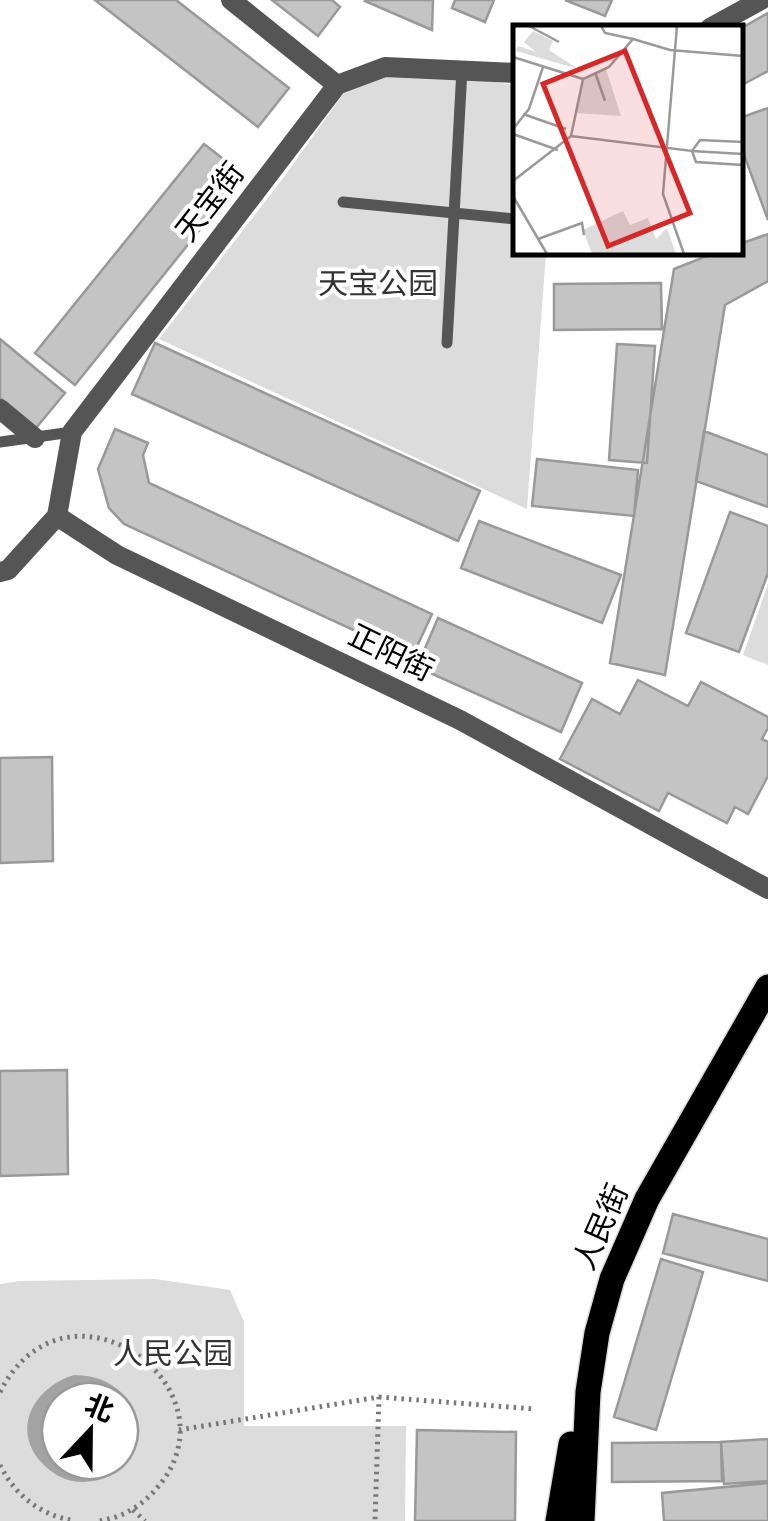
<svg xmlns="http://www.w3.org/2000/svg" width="768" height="1521" font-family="'Alegreya Sans','Noto Sans SC',sans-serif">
  <rect width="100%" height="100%" fill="#fff"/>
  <path fill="#dcdcdc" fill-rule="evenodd" d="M388,76H451L515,85L516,252L546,253L527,509L159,339L284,177L343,94Z
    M768,584V665L743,655Z
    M155,1279L230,1290L244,1322V1426H406L405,1521H0V1284L20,1281ZM60,1401H120V1461H60Z"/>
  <path fill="#a3a3a3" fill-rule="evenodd" d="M74,1375C158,1376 153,1481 83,1482C67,1482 53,1475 42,1463C10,1428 35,1387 74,1375ZM60,1401H120V1461H60Z"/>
  <path fill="#c4c4c4" stroke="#999" stroke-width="2.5" d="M95,0H176L289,88L258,127Z
    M272,0H332L340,7L318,36Z
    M433,0L432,30L365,1L366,0Z
    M455,0H494L485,22L452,8Z
    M565,0H612L605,16Z
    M768,13V71L740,86V29Z
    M768,108V220L740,144V118Z
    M204,144L244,175L75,385L35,353Z
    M768,234V281L725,305L665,675L610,663L674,269L717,252H740V244Z
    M661,283L662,329L554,330V284Z
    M0,339L65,393L36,428L0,398Z
    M155,343L480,491L458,541L132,394Z
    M617,344L655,346L647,463L609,460Z
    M115,429L148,443L143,455L149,483L432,614L412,657L124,524L109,508L98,469Z
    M704,431L768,455V507L696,481Z
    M537,459L638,470L634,516L532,506Z
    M730,512L768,526V573L739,652L686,633Z
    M479,521L621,575L602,623L461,568Z
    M438,618L582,683L561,732L417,667Z
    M638,680L688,706L701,682L768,717V728L762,739L768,742V776L748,814L735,807L727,823L668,793L659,811L560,759L592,699L620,714Z
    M52,757L53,861L0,863V758Z
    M67,1070L68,1174L0,1176V1071Z
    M673,1214L768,1239V1281L663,1253Z
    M661,1259L703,1272L656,1430L614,1417Z
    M417,1430L516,1432L515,1521H415Z
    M768,1439V1481L724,1484L721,1442Z
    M721,1442L722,1481L612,1482V1443Z
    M768,1483V1521H664L662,1493Z"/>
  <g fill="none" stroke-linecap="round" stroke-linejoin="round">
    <g stroke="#dbdbdb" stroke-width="28">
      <path id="primary" d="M558,1521L571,1444
        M582,1521L588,1392L597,1333L612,1279L647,1199L768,987"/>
    </g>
    <path stroke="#777" stroke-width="5" stroke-dasharray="2.5 5" stroke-linecap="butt" d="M0,1392C67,1261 243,1389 157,1488C142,1506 122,1518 98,1521
      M379,1397L535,1409
      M179,1430L379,1397L375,1521
      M0,1465C16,1497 41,1515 75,1521
      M133,1510L145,1521"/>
    <path stroke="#555" stroke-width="11" d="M343,202L516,219
      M447,343L462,69
      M0,442L72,432"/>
    <path stroke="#555" stroke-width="20" d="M231,0L337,85
      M0,409L35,438"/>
    <path stroke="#555" stroke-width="20" d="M710,28L761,0
      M57,516L72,432L337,85L385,67L516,73
      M0,572L8,570L57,516L117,555L460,720L768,889"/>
    <use href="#primary" stroke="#000" stroke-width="25"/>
  </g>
  <g text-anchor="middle" stroke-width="8" stroke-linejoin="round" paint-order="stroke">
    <g font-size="30" fill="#000" stroke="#fff">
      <text transform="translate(210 202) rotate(-52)" y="10">天宝街</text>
      <text transform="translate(391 653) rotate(26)" y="10">正阳街</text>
      <text transform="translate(601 1227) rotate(-66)" y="10">人民街</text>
    </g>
    <g font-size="30" fill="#333" stroke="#fff">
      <text x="378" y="294">天宝公园</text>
      <text x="173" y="1364">人民公园</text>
    </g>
  </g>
  <g transform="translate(513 25)">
    <rect width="230" height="230" fill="#fff"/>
    <path d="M20,6L40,16L36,25L65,44L3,26L5,21L23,27L11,17ZM93,44L108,91L62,88L71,54ZM110,186L117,200L135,193L143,214L154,203L163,229H79L70,205Z" fill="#dcdcdc"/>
    <path fill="none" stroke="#999" stroke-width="2.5" d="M16,1L46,17M88,1L92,8L120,14M164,1L150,169L171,229M0,32L70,54M82,47L92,76M10,89L53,104M0,104L16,84L30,42M0,109L45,125M58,111L70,54L96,42L120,14L157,25L230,31M179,126L183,137L230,140M179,126L230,129M0,156L58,111L179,126L187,115L230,117M0,171L34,229M25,214L69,198L71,210"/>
    <path fill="#d62828" fill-opacity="0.15" stroke="#d62828" stroke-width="5" d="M112,26L177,188L95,221L30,59Z"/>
    <rect width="230" height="230" fill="none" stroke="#000" stroke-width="5"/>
  </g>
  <g transform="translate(90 1431) rotate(22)"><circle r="48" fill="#ffffff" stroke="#999999" stroke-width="2.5"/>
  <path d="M0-8L18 38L0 25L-18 38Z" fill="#000000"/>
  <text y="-15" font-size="28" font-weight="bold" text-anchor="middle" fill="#000000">北</text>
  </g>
</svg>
